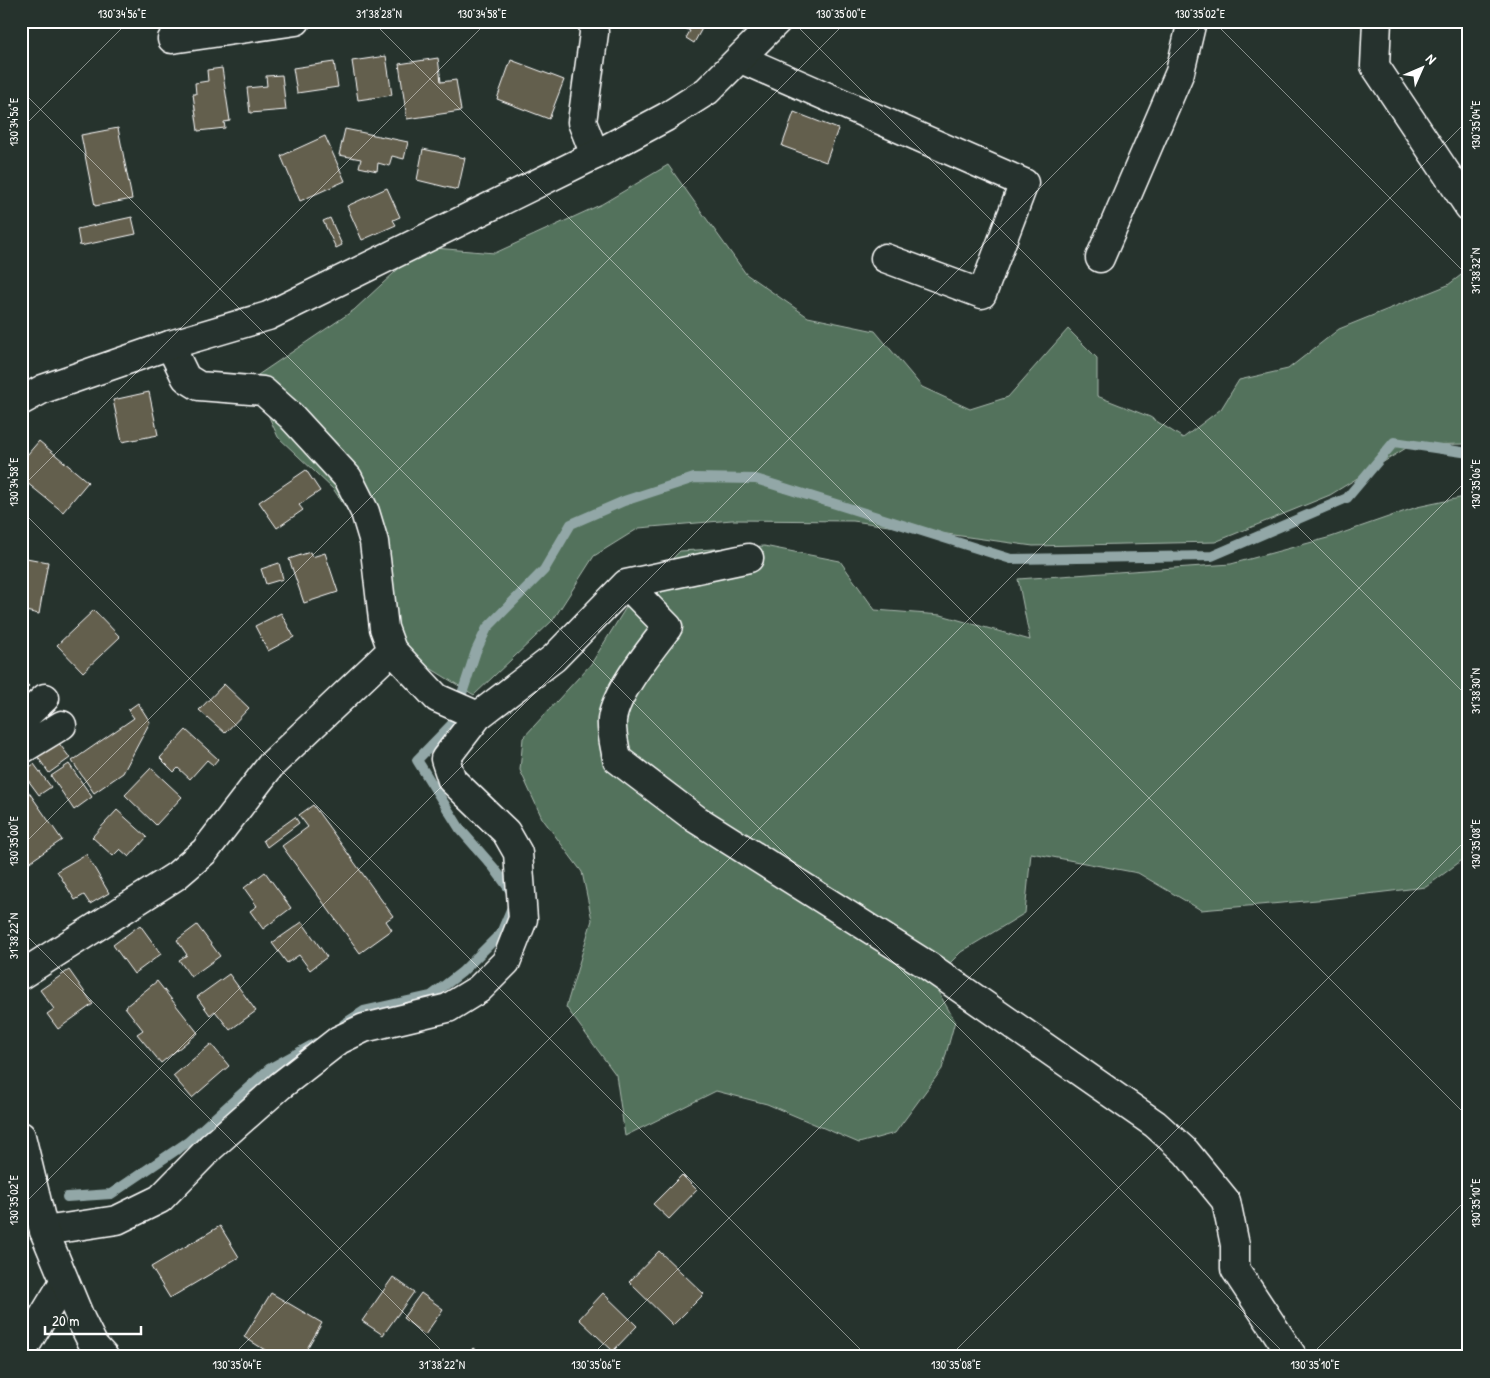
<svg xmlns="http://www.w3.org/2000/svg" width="1490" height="1378" font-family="'Patrick Hand',sans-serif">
  <rect width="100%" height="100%" fill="#26332d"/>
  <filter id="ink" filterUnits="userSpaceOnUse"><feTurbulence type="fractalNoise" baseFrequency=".02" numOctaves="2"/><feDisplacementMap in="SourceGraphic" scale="10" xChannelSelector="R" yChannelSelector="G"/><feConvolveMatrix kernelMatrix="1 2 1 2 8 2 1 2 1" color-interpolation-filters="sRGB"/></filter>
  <g filter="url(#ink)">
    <path fill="#53725c" stroke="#a9b8ae" d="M668,165L746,274L808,317L875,331L922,387L970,409L1008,397L1068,329L1097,358V396L1150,417L1183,438L1221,409L1239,380L1288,369L1339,329L1448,285L1469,269V449L1465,444L1411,445L1330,495L1215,542L1033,546L853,521L732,520L639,528L594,556L553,620L474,695L376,635L382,562L334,490L278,437L252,379L354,310L422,247L495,253L602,204Z
      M1469,496V855L1426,887L1317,900L1201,910L1138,873L1031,853L1025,913L961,952L932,981L955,1021L942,1069L895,1133L859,1143L767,1104L716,1091L625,1136L616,1075L566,1007L592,920L582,872L542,818L520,770L523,738L591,664L630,601L680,551L764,546L840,561L875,610L941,615L1030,640L1018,579L1231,564L1331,537L1417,507Z"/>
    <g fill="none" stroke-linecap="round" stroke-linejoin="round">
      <path stroke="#92a7a7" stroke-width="10" d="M344,1024L364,1011L431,996L462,972L501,933L516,898L494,868L460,829L417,760L452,724L476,651L487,628L544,570L571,524L624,501L694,478L756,479L1011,559L1212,556L1347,498L1394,442L1469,453
        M67,1197L111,1194L188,1142L269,1069L316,1043"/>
    </g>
    <path fill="#645e4d" stroke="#fff" d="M672,21H706L694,43L686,38L690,31Z
      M386,56L392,95L358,100L352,61Z
      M438,58L441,82L456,80L461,111L407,119L399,64Z
      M511,60L564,80L549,119L497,99Z
      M334,62L338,87L297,93L293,68Z
      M222,68L230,121L224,122L225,128L198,131L193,94H196L195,83L208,81L207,70Z
      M282,75L286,110L250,113L247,88L267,86L266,76Z
      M794,112L838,129L826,162L782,146Z
      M118,128L132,199L95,206L81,135Z
      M345,129L408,142L404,159L392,156L389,166L378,163L377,171L359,167L361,159L339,155Z
      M325,136L345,181L300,201L281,156Z
      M423,149L465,158L458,190L417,180Z
      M387,188L400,217L393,220L396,225L362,240L347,206Z
      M132,217L136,234L80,246L77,229Z
      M330,218L342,245L336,248L323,221Z
      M149,392L158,435L122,442L113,400Z
      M39,441L88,482L63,512L21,478V462Z
      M306,470L320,491L299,505L303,510L277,528L259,502Z
      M310,552L312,557L325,553L338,592L304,603L289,559Z
      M21,557L48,562L39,614L21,610Z
      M279,563L283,579L266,584L261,569Z
      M94,610L120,637L83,672L57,645Z
      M281,613L294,637L268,651L255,626Z
      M21,678L29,686L21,693Z
      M224,684L249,708L225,733L199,710Z
      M138,703L150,722L123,773L94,793L72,761L134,718L128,710Z
      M186,730L218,759L213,765L207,760L190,779L178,768L174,772L160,758Z
      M58,742L70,758L49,773L37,756Z
      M34,764L51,787L39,795L22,772Z
      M69,764L92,797L74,810L51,776Z
      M151,768L182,797L156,825L125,795Z
      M21,781L62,840L28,863L21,854Z
      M313,805L393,916L386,921L392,930L360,953L282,846L308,827L299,815Z
      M117,810L147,837L129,857L120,849L113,856L92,837Z
      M295,817L299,823L267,847L263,840Z
      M86,854L109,893L90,904L84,895L75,900L57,871Z
      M265,872L291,908L263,929L250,911L257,906L244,888Z
      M302,922L327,957L310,970L299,955L287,963L272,943Z
      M140,925L161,954L134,974L113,945Z
      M197,925L220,956L191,977L179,960L187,955L177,940Z
      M69,970L93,1004L58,1029L47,1014L54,1009L40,990Z
      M229,974L256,1011L230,1030L215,1011L210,1015L197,997Z
      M157,981L198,1033L161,1063L137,1034L143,1030L125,1007Z
      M211,1044L229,1066L192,1098L173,1076Z
      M682,1175L697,1190L669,1219L653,1204Z
      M220,1226L239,1257L170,1298L151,1267Z
      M659,1251L704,1294L673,1325L629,1282Z
      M393,1277L414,1292L383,1335L362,1321Z
      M271,1293L322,1323L302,1357H272L273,1355L244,1337Z
      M421,1293L443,1309L425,1335L403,1318Z
      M603,1293L637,1326L613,1351L579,1319Z
      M473,1348L485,1357H466Z"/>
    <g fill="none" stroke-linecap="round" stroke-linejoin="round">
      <g stroke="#fff" stroke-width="31">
        <path id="street" d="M593,21L594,33L582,122L595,155
          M1377,21L1375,66L1469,207
          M172,39L296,21
          M741,59L1024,183L982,294L885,258
          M1100,258L1180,72L1192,21
          M170,345L186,378L199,386L263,391L291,416L348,478L365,512L374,542L384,628L392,650L437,698L478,716
          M626,584L668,627C651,649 615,693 612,720C611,733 615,746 617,759L696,819L927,965L1155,1124L1186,1152L1226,1201L1235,1245V1269L1293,1357
          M21,720L45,698
          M21,750L62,725
          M21,975L176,876L205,851L271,765L392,650
          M44,1231L117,1220L160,1199L211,1147L280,1086L339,1040L364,1028L448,1008L479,989L506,962L523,919L518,853L506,832L452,780L445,759L478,716L554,658L626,584L749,558
          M21,1353L64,1282"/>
      </g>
      <g stroke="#fff" stroke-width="31">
        <path id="secondary" d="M21,401L43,389L170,345L268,316L595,155L666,117L707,91L777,21
          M21,1136L44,1231L81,1320L94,1346L104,1357"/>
      </g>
      <use href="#street" stroke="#26332d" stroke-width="28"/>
      <use href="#secondary" stroke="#26332d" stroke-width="28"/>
    </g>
  </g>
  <path fill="none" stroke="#fff" stroke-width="1" stroke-opacity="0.45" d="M372,21L1469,1118M792,21L1469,698M1213,21L1469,277M21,90L1288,1357M21,129L129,21M21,488L488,21M21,510L868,1357M21,847L847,21M21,930L448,1357M21,1207L1207,21M21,1350L28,1357M231,1357L1469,119M590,1357L1469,478M949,1357L1469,837M1309,1357L1469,1197"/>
  <rect width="1490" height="1378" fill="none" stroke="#26332d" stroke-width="55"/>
  <g transform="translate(1422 68) rotate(45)" stroke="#26332d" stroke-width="4" paint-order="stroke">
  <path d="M0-4L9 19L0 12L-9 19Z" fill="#ffffff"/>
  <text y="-8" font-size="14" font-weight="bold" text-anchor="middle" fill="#ffffff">N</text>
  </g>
  <path d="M45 1326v8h96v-8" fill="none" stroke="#ffffff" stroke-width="2.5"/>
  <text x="52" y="1326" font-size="15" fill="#ffffff" stroke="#26332d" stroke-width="4" paint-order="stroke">20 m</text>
  <rect x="28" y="28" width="1434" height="1322" fill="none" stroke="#fff" stroke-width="2"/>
  <g font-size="12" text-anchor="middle" fill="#fff">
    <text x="122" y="18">130°34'56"E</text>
    <text x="379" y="18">31°38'28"N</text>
    <text x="482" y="18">130°34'58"E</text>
    <text x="841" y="18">130°35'00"E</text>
    <text x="1200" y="18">130°35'02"E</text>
    <text transform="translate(14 122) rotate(-90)" y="4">130°34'56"E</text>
    <text transform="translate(1476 125) rotate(-90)" y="4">130°35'04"E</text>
    <text transform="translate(1476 271) rotate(-90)" y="4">31°38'32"N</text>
    <text transform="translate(14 482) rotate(-90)" y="4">130°34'58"E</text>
    <text transform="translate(1476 484) rotate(-90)" y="4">130°35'06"E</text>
    <text transform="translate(1476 691) rotate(-90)" y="4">31°38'30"N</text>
    <text transform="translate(14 841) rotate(-90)" y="4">130°35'00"E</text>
    <text transform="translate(1476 844) rotate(-90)" y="4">130°35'08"E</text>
    <text transform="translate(14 936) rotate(-90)" y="4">31°38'22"N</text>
    <text transform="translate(14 1200) rotate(-90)" y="4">130°35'02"E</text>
    <text transform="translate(1476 1203) rotate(-90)" y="4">130°35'10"E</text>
    <text x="237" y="1369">130°35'04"E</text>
    <text x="442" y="1369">31°38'22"N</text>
    <text x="596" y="1369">130°35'06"E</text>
    <text x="956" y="1369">130°35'08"E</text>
    <text x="1315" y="1369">130°35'10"E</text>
  </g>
</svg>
